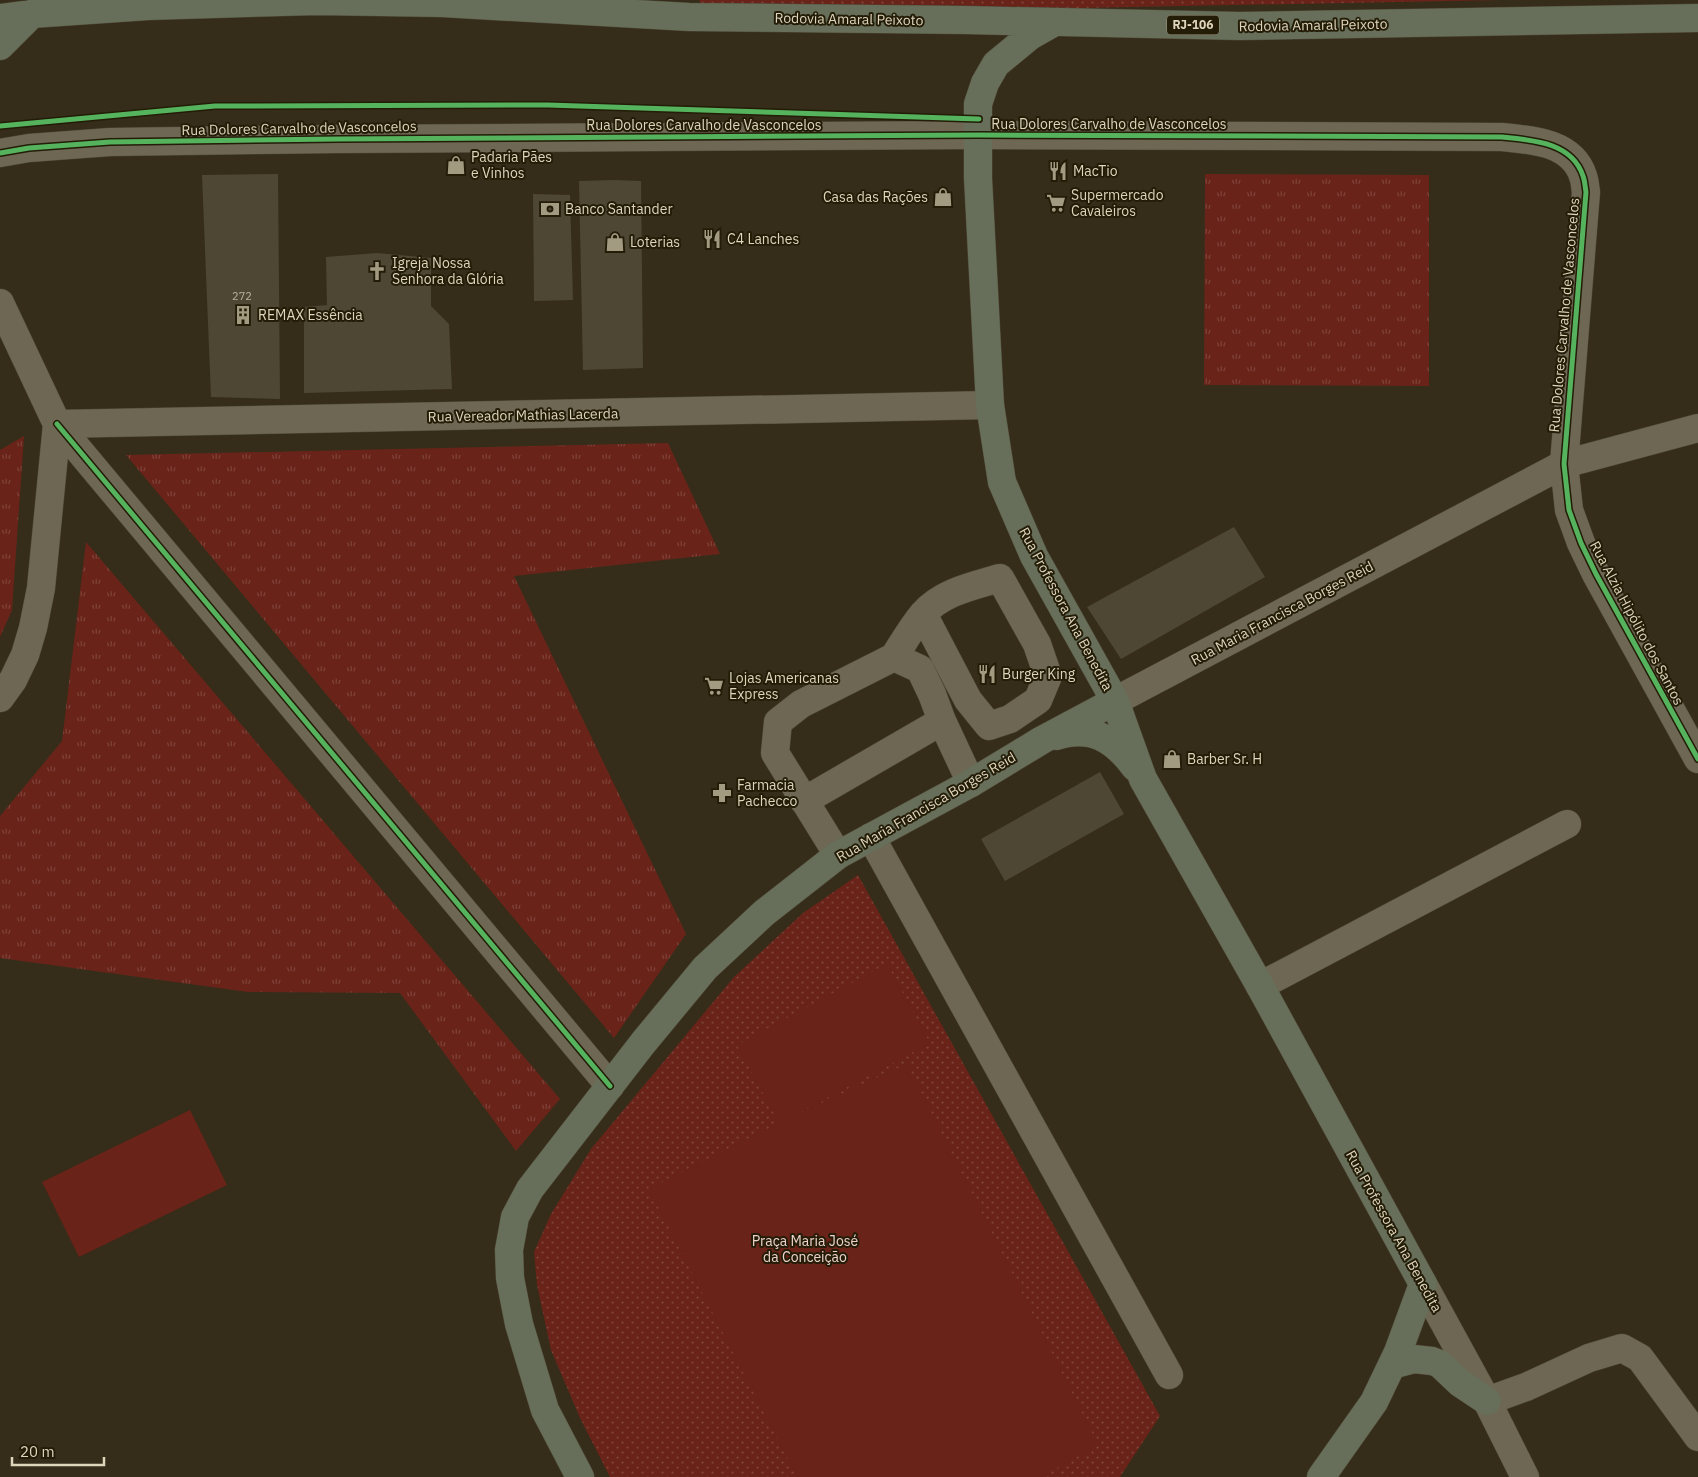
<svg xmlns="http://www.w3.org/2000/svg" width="1698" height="1477" font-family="'IBM Plex Sans',sans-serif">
  <defs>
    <pattern id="grass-tufts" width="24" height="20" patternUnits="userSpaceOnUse" patternTransform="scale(1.25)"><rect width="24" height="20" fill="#692319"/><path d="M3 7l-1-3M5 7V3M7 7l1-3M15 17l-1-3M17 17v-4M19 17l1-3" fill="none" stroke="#7e4238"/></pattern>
    <pattern id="park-dots" width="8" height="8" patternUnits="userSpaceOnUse" patternTransform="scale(1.25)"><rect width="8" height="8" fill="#692319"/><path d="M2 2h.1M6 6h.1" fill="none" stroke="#7e4238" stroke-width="1.8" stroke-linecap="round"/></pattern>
  </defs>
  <rect width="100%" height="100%" fill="#352d19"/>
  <path fill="url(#grass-tufts)" d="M1205,174L1429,175V386L1204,385Z
    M24,436L12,610L0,637V450Z
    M668,443L720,554L514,576L686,934L614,1038L126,455Z
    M86,542L560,1099L516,1151L400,993L248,992L0,958V816L62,741Z"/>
  <path fill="url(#park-dots)" d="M699,0H1500L1028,9L703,8Z
    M858,875L1160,1416L1120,1477H610L580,1418L551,1350L537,1285L534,1252L551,1214L591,1149L734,977L803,913Z"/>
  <path fill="#692319" d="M887,964L930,1043L791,1117L907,1064L1098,1445L1041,1477H797L649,1189L779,1123L737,1045Z
    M190,1110L227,1185L79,1257L42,1182Z"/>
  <path fill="#4e4734" d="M278,174L280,399L211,397L202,175Z
    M614,180L641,181L643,368L583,370L579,181Z
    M533,194L570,195L573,300L534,301Z
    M377,253L431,258V306L449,324L452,389L304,393V307L327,305L326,257Z
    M1234,527L1265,577L1121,659L1087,607Z
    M1100,772L1124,814L1005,881L981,839Z"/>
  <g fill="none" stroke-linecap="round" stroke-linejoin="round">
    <g stroke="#4e4837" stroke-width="29">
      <path id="minor" d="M0,153L29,148L110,142L339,139L978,135L1502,137C1532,140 1572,142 1583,176C1585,181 1585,187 1586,192L1564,464L1569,510L1581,543L1596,574L1698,759
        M0,303L57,424L41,588L33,628L25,655L13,680L0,698
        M57,424L990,405
        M57,424L610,1086
        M894,657C903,643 912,627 923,614C942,592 973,586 1000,578L1037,644L1048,676L1038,700L1010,719L989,726L968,700L923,614
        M1115,701L1564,464L1698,428
        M804,801L942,721
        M871,837L1169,1375
        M838,855L775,753L778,722L801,704L894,657L920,669L932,694L942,721L971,783
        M1260,986L1567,824
        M1423,1284L1487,1401L1525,1477
        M1487,1401L1526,1387L1589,1358L1622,1348L1640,1358L1698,1437"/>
    </g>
    <g stroke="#4e4837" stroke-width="29">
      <path id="highway" d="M0,18L32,14L148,6L317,1L442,3L689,17L966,20L1239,26L1698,18
        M1053,23L1030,36L996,64L985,83L978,104V178L990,405L1002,482L1034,556L1115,701L1143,779L1260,986L1423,1284L1398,1352L1374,1402L1321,1477
        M0,46L32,14L37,11
        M1056,736C1092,725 1114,739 1135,767
        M1392,1365L1414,1359L1432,1361L1440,1364L1460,1383L1487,1401
        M580,1477L545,1410L519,1324L510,1278L509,1250L515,1217L530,1189L643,1043L705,968L764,913L838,855L971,783L1042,740L1115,701"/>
    </g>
    <use href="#minor" stroke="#6e6754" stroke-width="28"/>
    <use href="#highway" stroke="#676e59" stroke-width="28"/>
    <g stroke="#231c07" stroke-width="8">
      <path id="cycleway" d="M0,126L215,106L548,105L979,119
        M0,153L29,148L110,142L339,139L978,135L1502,137C1532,140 1572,142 1583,176C1585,181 1585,187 1586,192L1564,464L1569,510L1581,543L1596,574L1698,759
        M57,424L610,1086"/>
    </g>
    <use href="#cycleway" stroke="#56b35d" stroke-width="5"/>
  </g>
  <defs>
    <g id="shop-bare" transform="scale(1.5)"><path d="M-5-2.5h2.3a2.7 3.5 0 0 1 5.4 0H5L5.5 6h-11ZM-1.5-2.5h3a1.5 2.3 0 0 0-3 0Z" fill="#a39a82" stroke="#231c07" stroke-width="2.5" paint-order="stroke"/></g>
    <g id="restaurant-bare" transform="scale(1.5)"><path d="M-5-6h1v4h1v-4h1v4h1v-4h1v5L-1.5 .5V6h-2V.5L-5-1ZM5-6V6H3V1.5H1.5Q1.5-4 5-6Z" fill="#a39a82" stroke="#231c07" stroke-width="2.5" paint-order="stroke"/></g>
    <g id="supermarket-bare" transform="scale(1.5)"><path d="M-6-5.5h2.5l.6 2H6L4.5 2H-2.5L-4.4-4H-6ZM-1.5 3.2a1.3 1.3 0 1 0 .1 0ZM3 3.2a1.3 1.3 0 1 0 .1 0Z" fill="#a39a82" stroke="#231c07" stroke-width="2.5" paint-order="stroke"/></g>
    <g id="bank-bare" transform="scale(1.5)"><path d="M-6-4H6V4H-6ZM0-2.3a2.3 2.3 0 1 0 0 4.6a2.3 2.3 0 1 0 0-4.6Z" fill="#a39a82" stroke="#231c07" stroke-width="2.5" paint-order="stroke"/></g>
    <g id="church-bare" transform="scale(1.5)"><path d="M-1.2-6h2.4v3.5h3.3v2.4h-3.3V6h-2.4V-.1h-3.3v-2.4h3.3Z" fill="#a39a82" stroke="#231c07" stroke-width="2.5" paint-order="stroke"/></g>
    <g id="building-bare" transform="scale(1.5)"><path d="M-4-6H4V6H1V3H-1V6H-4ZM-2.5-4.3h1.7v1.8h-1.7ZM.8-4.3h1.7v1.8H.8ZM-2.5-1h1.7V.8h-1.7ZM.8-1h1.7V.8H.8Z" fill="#a39a82" stroke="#231c07" stroke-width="2.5" paint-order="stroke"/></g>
    <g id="pharmacy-bare" transform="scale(1.5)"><path d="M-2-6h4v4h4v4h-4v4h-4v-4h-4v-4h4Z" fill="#a39a82" stroke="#231c07" stroke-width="2.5" paint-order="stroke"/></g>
  </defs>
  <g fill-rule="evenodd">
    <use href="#shop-bare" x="456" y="165"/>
    <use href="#restaurant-bare" x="1058" y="171"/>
    <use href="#shop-bare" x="943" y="197"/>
    <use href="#supermarket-bare" x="1056" y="203"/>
    <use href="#bank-bare" x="550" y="209"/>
    <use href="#restaurant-bare" x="712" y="239"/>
    <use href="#shop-bare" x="615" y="242"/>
    <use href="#church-bare" x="377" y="271"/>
    <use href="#building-bare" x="243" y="315"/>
    <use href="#restaurant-bare" x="987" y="674"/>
    <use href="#supermarket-bare" x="714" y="686"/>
    <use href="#shop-bare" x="1172" y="759"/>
    <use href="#pharmacy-bare" x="722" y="793"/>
  </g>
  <g text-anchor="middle" stroke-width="4" stroke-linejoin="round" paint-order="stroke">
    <g font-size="11" fill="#bab299">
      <text x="242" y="300">272</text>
    </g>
    <rect fill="#231c07" stroke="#a69e85" stroke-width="1" x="1167" y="15.5" width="52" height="19" rx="4"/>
    <g font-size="12" font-weight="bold" fill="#ded5bb">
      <text x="1193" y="29">RJ-106</text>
    </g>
    <g font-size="14" fill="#ded5bb" stroke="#231c07">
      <text transform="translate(849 19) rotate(1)" y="5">Rodovia Amaral Peixoto</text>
      <text transform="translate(1313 25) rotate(-1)" y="5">Rodovia Amaral Peixoto</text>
      <text x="1109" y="129">Rua Dolores Carvalho de Vasconcelos</text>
      <text x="704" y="130">Rua Dolores Carvalho de Vasconcelos</text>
      <text transform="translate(299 128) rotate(-1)" y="5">Rua Dolores Carvalho de Vasconcelos</text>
      <text transform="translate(1564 315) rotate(-85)" y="5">Rua Dolores Carvalho de Vasconcelos</text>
      <text transform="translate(523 415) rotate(-1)" y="5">Rua Vereador Mathias Lacerda</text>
      <text transform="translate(1066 609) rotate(62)" y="5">Rua Professora Ana Benedita</text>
      <text transform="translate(1282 613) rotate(-28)" y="5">Rua Maria Francisca Borges Reid</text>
      <text transform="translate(1637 623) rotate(62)" y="5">Rua Alzia Hipólito dos Santos</text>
      <text transform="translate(926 807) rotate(-30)" y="5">Rua Maria Francisca Borges Reid</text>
      <text transform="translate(1394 1231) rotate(61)" y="5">Rua Professora Ana Benedita</text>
    </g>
    <g font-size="14" fill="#ded5bb" stroke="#231c07" text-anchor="start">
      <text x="471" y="162">Padaria Pães<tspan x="471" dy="16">e Vinhos</tspan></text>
      <text x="1073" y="176">MacTio</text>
      <text x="1071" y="200">Supermercado<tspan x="1071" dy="16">Cavaleiros</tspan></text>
      <text x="928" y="202" text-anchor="end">Casa das Rações</text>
      <text x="565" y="214">Banco Santander</text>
      <text x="727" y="244">C4 Lanches</text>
      <text x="630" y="247">Loterias</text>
      <text x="392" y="268">Igreja Nossa<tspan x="392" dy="16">Senhora da Glória</tspan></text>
      <text x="258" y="320">REMAX Essência</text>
      <text x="1002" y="679">Burger King</text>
      <text x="729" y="683">Lojas Americanas<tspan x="729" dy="16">Express</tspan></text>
      <text x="1187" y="764">Barber Sr. H</text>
      <text x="737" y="790">Farmacia<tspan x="737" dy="16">Pachecco</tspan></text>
    </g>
    <g font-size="14" fill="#eed2cd" stroke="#231c07">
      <text x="805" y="1246">Praça Maria José<tspan x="805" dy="16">da Conceição</tspan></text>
    </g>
  </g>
  <path d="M12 1457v8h92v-8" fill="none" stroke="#ded5bb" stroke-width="2.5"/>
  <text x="20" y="1457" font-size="15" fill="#ded5bb" stroke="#231c07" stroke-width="4" paint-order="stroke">20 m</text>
</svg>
